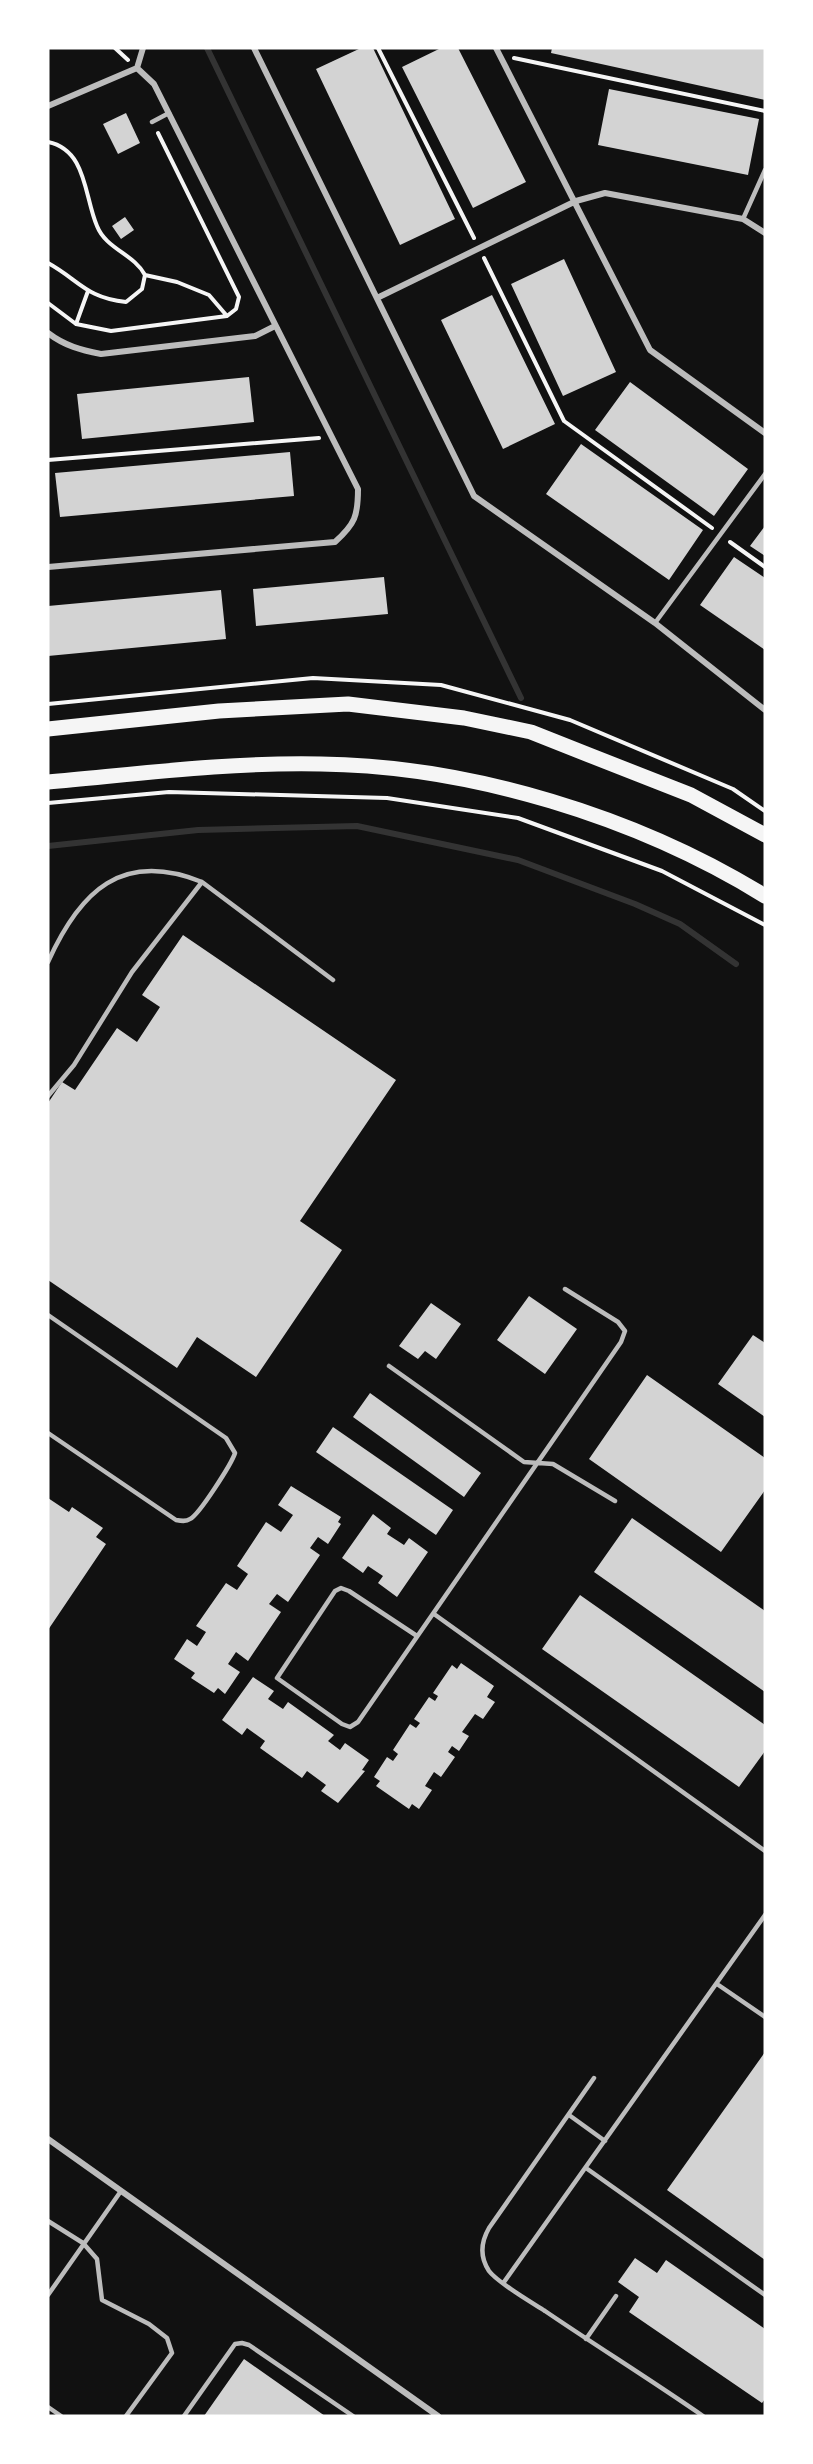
<svg xmlns="http://www.w3.org/2000/svg" width="813" height="2464" font-family="Commissioner,sans-serif">
  <rect width="100%" height="100%" fill="#111"/>
  <g fill="none" stroke-linecap="round" stroke-linejoin="round">
    <path stroke="#333" stroke-width="6" d="M207,48L521,698
      M48,846L198,830L357,826L518,860L635,904L680,924L736,964"/>
  </g>
  <path fill="#d3d3d3" d="M361,48H373L455,219L400,245L316,69Z
    M441,48H458L526,182L473,208L402,67Z
    M552,48H765V100L551,53Z
    M609,89L759,119L748,175L598,145Z
    M126,113L140,143L118,154L103,124Z
    M125,217L134,230L121,239L112,226Z
    M564,259L616,372L563,396L511,284Z
    M492,295L555,424L503,449L441,320Z
    M249,377L254,422L82,439L77,394Z
    M630,382L748,469L714,516L595,430Z
    M581,444L703,530L669,580L546,494Z
    M290,452L294,496L60,517L55,473Z
    M765,526V556L750,546Z
    M734,557L765,578V650L700,605Z
    M384,577L388,614L256,626L253,589Z
    M221,590L226,639L48,656V606Z
    M183,935L396,1080L300,1221L342,1250L256,1377L197,1337L177,1368L48,1280V1103L62,1082L75,1090L117,1028L137,1042L160,1007L142,995Z
    M529,1296L577,1329L545,1374L497,1340Z
    M431,1303L461,1324L436,1359L425,1351L418,1359L399,1346Z
    M753,1335L765,1343V1417L718,1384Z
    M647,1375L765,1458V1490L721,1552L589,1459Z
    M370,1393L481,1473L464,1497L353,1417Z
    M333,1427L453,1510L436,1535L316,1452Z
    M291,1486L341,1517L338,1522L341,1524L328,1544L318,1537L310,1548L320,1555L288,1602L277,1594L269,1604L281,1612L248,1661L236,1652L228,1664L240,1672L225,1694L218,1688L214,1693L191,1678L195,1673L174,1659L187,1639L197,1646L206,1632L196,1626L226,1583L237,1590L248,1574L237,1566L266,1522L281,1532L293,1515L278,1505Z
    M48,1498L69,1512L72,1507L103,1528L96,1537L106,1544L48,1630Z
    M373,1514L391,1528L387,1534L404,1545L409,1538L428,1552L397,1597L378,1583L383,1576L368,1566L363,1573L342,1558Z
    M632,1518L765,1611V1692L594,1572Z
    M580,1595L765,1725V1751L739,1787L542,1649Z
    M461,1663L494,1686L487,1697L495,1702L483,1719L475,1714L462,1732L469,1736L459,1751L452,1746L448,1752L455,1757L441,1777L434,1772L425,1786L432,1790L419,1809L412,1804L409,1809L376,1786L380,1781L374,1777L387,1757L393,1761L398,1754L393,1750L410,1724L416,1728L420,1723L414,1719L429,1697L435,1701L438,1696L433,1693L452,1665L457,1669Z
    M253,1677L274,1691L268,1699L283,1709L288,1702L334,1735L328,1741L340,1750L345,1743L369,1760L362,1770L365,1771L338,1803L321,1791L326,1785L307,1771L302,1778L260,1748L265,1741L247,1728L242,1735L222,1720Z
    M765,2052V2260L667,2190Z
    M635,2258L657,2273L666,2260L765,2329V2399L762,2403L629,2312L639,2297L618,2282Z
    M244,2359L325,2416H204Z"/>
  <g fill="none" stroke-linecap="round" stroke-linejoin="round">
    <path stroke="#f5f5f5" stroke-width="4" d="M115,48L128,60
      M378,48L474,238
      M514,58L765,111
      M48,142C87,150 84,196 97,226C106,249 134,254 145,275L142,289L126,302C86,298 79,280 48,263
      M484,258L564,421L712,528
      M145,275L177,282L209,295L227,316
      M48,303L76,324L111,331L227,316L236,309L239,297L158,133
      M76,324L88,291
      M48,460L319,438
      M730,542L765,567
      M48,704L313,678L441,685L570,720L733,789L765,811
      M48,803L169,792L387,798L518,818L662,871L765,925"/>
    <path stroke="#bcbcbc" stroke-width="4.5" d="M152,122L169,113
      M743,219L765,170
      M655,623L765,474
      M48,962C80,891 122,850 202,882L333,980
      M48,1096L74,1065L132,972L202,882
      M48,1315L226,1438L235,1453C232,1463 199,1515 190,1519C186,1522 181,1521 176,1520L48,1433
      M389,1366L524,1462L553,1464L615,1501
      M434,1614L765,1851
      M417,1636L349,1591L341,1588L335,1591L277,1678L342,1724L350,1727L358,1722L621,1342L625,1331L618,1322L565,1289
      M717,1984L765,2017
      M594,2078L489,2228C481,2242 479,2256 489,2271C498,2283 531,2302 545,2311C598,2347 651,2380 703,2416
      M569,2115L605,2141
      M586,2168L765,2295
      M48,2221L83,2243L97,2259L102,2300L149,2324L167,2338L172,2353L126,2416
      M504,2282L765,1915
      M48,2295L121,2191
      M586,2339L616,2296
      M48,2407L61,2416
      M184,2416L235,2344L242,2343L249,2345L353,2416"/>
    <path stroke="#bcbcbc" stroke-width="6" d="M254,48L474,496L655,623L765,710
      M496,48L650,350L765,433
      M48,106L137,68
      M377,298L576,201L605,193L743,219L765,233
      M48,333C65,346 81,350 101,354L255,336L275,326
      M48,567L335,542C355,524 358,516 358,489L154,84L137,68L143,48
      M48,2139L438,2416"/>
    <path stroke="#f5f5f5" stroke-width="15" d="M48,729L219,711L348,704L464,718L531,732L589,755L691,795L765,835
      M48,782C138,774 230,762 321,764C471,766 637,817 765,896"/>
  </g>
  <rect width="813" height="2464" fill="none" stroke="#ffffff" stroke-width="99"/>
</svg>
